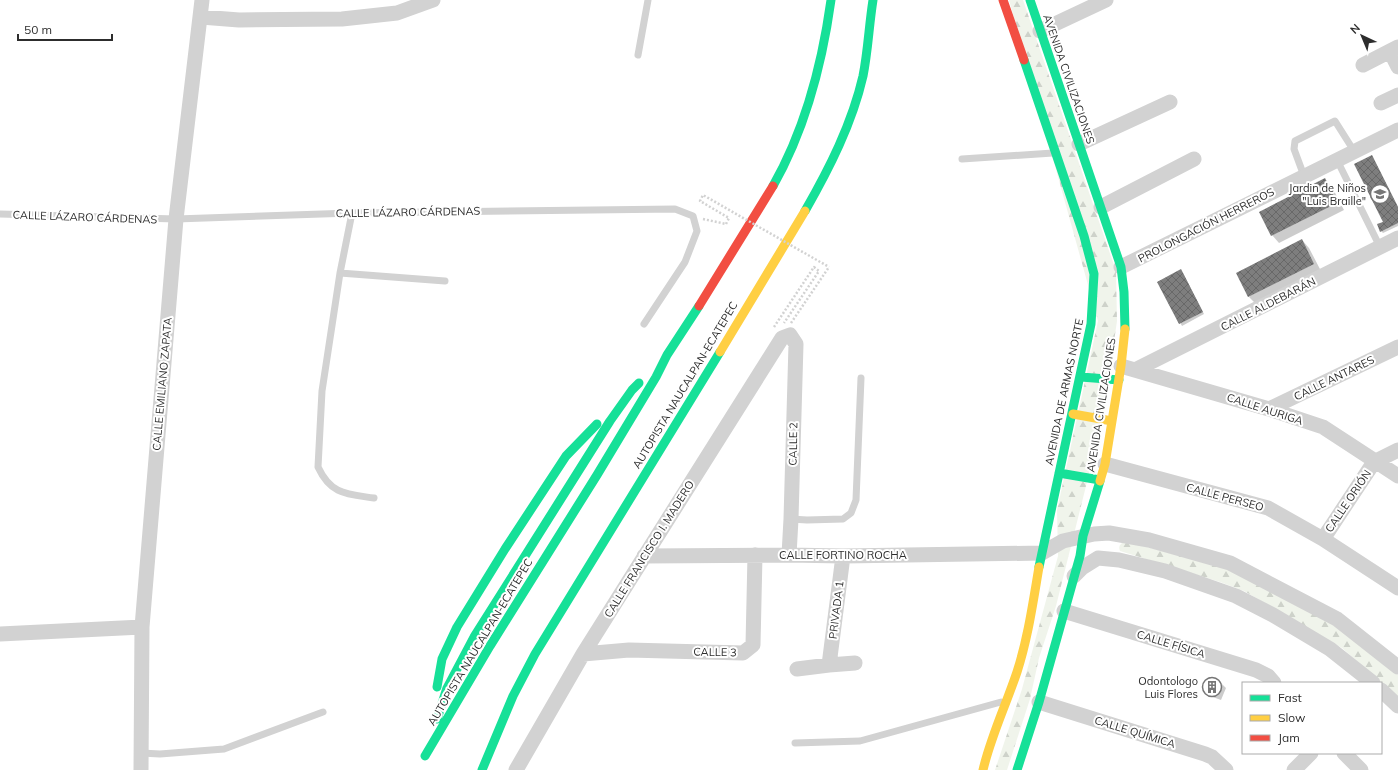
<svg xmlns="http://www.w3.org/2000/svg" width="1398" height="770" font-family="Mulish,sans-serif">
  <defs>
    <pattern id="forest-firs" width="22" height="20" patternUnits="userSpaceOnUse"><rect width="22" height="20" fill="#f0f4eb"/><path d="M5 1l3.5 6h-7zM16 11l3.5 6h-7z" fill="#ced2ca"/></pattern>
    <pattern id="building-cross-hatch" width="8" height="8" patternUnits="userSpaceOnUse"><rect width="8" height="8" fill="#7e7e7e"/><path d="M0 0l8 8M0 8l8-8" fill="none" stroke="#686868"/></pattern>
  </defs>
  <rect width="100%" height="100%" fill="#fff"/>
  <path fill="url(#forest-firs)" d="M1009,0H1023L1116,271L1117,321L1105,404L1085,490L1056,606L1039,658L1030,699L1007,770H995L1022,689L1058,556L1057,510L1098,321Z
    M1125,541L1229,569L1333,622L1380,658L1398,675V697L1342,648L1244,591L1220,582L1120,551C1118,546 1120,544 1125,541Z"/>
  <path fill="#0003" d="M1372,156L1398,207V226L1383,233L1381,231L1384,222Z
    M1325,179L1332,187L1344,210L1279,243L1272,235Z
    M1302,240L1309,248L1321,271L1256,304L1249,297Z
    M1183,273L1204,314L1182,326L1158,282Z
    M1221,683L1226,688L1221,700L1210,696L1205,691Z"/>
  <path fill="url(#building-cross-hatch)" d="M1372,155L1398,207V223L1380,232L1377,224L1383,222L1354,164Z
    M1325,178L1337,203L1271,236L1259,212Z
    M1302,239L1314,264L1248,297L1236,273Z
    M1181,269L1203,312L1179,324L1157,282Z
    M1209,677L1221,682L1216,696L1204,692Z"/>
  <g fill="none" stroke-linecap="round" stroke-linejoin="round">
    <path stroke="#d2d2d2" stroke-width="2.5" stroke-dasharray="2 2" stroke-linecap="butt" d="M703,219L726,224
      M791,323L829,267
      M774,327L814,267L819,271L784,323"/>
    <path stroke="#d2d2d2" stroke-width="7" d="M638,55L648,0
      M962,159L1053,153
      M1337,160L1380,247
      M1304,176L1294,149L1295,141L1335,121L1354,151
      M352,213L340,273L322,391L318,467C331,495 347,494 374,498
      M0,214L176,219L352,213L675,209L693,216L697,231L685,262L644,324
      M340,273L445,281
      M791,519L807,520L843,519L851,513L856,500L861,378
      M795,743L860,741L1001,702
      M141,753L160,754L224,749L323,712"/>
    <path stroke="#d2d2d2" stroke-width="15" d="M201,17L239,20L342,19L397,13L433,0
      M1040,31L1106,0
      M1390,51L1398,67
      M1363,65L1398,47
      M1381,103L1398,95
      M1079,144L1170,102
      M1101,207L1194,159
      M1121,267L1398,130
      M1121,366L1269,409L1323,427L1398,476
      M1137,369L1398,238
      M1269,409L1398,347
      M1105,464L1268,508L1323,539L1398,588
      M1323,539L1374,462L1398,450
      M644,556L789,555L843,556L1042,553L1063,541L1094,534L1109,533L1149,540L1230,563L1337,619L1398,667
      M1074,576L1082,568L1098,558L1119,560L1165,571L1236,596L1273,615L1330,649L1373,683
      M1064,611L1256,670L1268,676L1274,683
      M0,634L142,627
      M583,654L629,650L743,653L753,645L755,555
      M829,665L843,556
      M797,669L829,665L855,663
      M1381,690L1398,706
      M1039,702L1205,754L1212,757L1226,770
      M1344,753L1361,770
      M141,770L142,627L176,219L202,0
      M516,770L583,654L782,338L790,335L796,344L791,519L789,555
      M1294,770L1311,753"/>
    <path stroke="#16e098" stroke-width="9" d="M1030,0L1121,267L1124,292L1125,329
      M1024,60L1084,236L1094,274L1091,324L1039,567
      M773,186C806,128 822,65 831,0
      M805,211C829,169 852,124 863,76C868,51 869,25 873,0
      M1081,377L1119,380
      M1059,473L1100,480
      M437,687L442,659L457,627L505,549L566,456L597,424
      M437,719L447,688L474,637L610,421L632,390L639,383
      M425,756L490,646L597,475L656,377L667,355L699,306
      M482,770L513,696L535,654L720,352
      M1017,770L1039,702L1080,556L1083,536L1100,481"/>
    <path stroke="#ffcf43" stroke-width="9" d="M720,352L805,211
      M1073,414L1112,421
      M1100,481L1105,464L1121,366L1125,329
      M983,770C991,736 1006,705 1017,672C1028,638 1033,602 1039,567"/>
    <path stroke="#f24e42" stroke-width="9" d="M1003,0L1024,60
      M699,306L773,186"/>
    <path stroke="#d2d2d2" stroke-width="2.5" stroke-dasharray="2 2" stroke-linecap="butt" d="M726,224L729,218L700,201L703,195L829,267"/>
  </g>
  <defs>
    <g id="school-ring" transform="scale(1)"><circle r="9.5" fill="#fff" stroke="#767676" stroke-width="1.5"/><path d="M0-5L7-2L0 1L-7-2ZM-4 1L0 2.5L4 1V4Q0 6-4 4Z" fill="#767676"/></g>
    <g id="building-ring" transform="scale(1)"><circle r="9.5" fill="#fff" stroke="#767676" stroke-width="1.5"/><path d="M-4-6H4V6H1V3H-1V6H-4ZM-2.5-4.3h1.7v1.8h-1.7ZM.8-4.3h1.7v1.8H.8ZM-2.5-1h1.7V.8h-1.7ZM.8-1h1.7V.8H.8Z" fill="#767676"/></g>
  </defs>
  <g fill-rule="evenodd">
    <use href="#school-ring" x="1380" y="194"/>
    <use href="#building-ring" x="1212" y="687"/>
  </g>
  <g text-anchor="middle" stroke-width="4" stroke-linejoin="round" paint-order="stroke">
    <g font-size="11" fill="#2d2d2d" stroke="#fff">
      <text transform="translate(1069 79) rotate(71)" y="4">AVENIDA CIVILIZACIONES</text>
      <text transform="translate(408 212) rotate(-1)" y="4">CALLE LÁZARO CÁRDENAS</text>
      <text transform="translate(85 217) rotate(2)" y="4">CALLE LÁZARO CÁRDENAS</text>
      <text transform="translate(1206 225) rotate(-27)" y="4">PROLONGACIÓN HERREROS</text>
      <text transform="translate(1268 304) rotate(-27)" y="4">CALLE ALDEBARÁN</text>
      <text transform="translate(1334 378) rotate(-26)" y="4">CALLE ANTARES</text>
      <text transform="translate(162 384) rotate(-85)" y="4">CALLE EMILIANO ZAPATA</text>
      <text transform="translate(685 385) rotate(-59)" y="4">AUTOPISTA NAUCALPAN-ECATEPEC</text>
      <text transform="translate(1064 392) rotate(-78)" y="4">AVENIDA DE ARMAS NORTE</text>
      <text transform="translate(1101 405) rotate(-81)" y="4">AVENIDA CIVILIZACIONES</text>
      <text transform="translate(1265 409) rotate(18)" y="4">CALLE AURIGA</text>
      <text transform="translate(793 444) rotate(-89)" y="4">CALLE 2</text>
      <text transform="translate(1225 497) rotate(15)" y="4">CALLE PERSEO</text>
      <text transform="translate(1348 501) rotate(-56)" y="4">CALLE ORIÓN</text>
      <text transform="translate(649 549) rotate(-58)" y="4">CALLE FRANCISCO I. MADERO</text>
      <text x="843" y="559">CALLE FORTINO ROCHA</text>
      <text transform="translate(836 610) rotate(-83)" y="4">PRIVADA 1</text>
      <text transform="translate(480 642) rotate(-59)" y="4">AUTOPISTA NAUCALPAN-ECATEPEC</text>
      <text transform="translate(1171 644) rotate(17)" y="4">CALLE FÍSICA</text>
      <text transform="translate(715 652) rotate(1)" y="4">CALLE 3</text>
      <text transform="translate(1135 732) rotate(17)" y="4">CALLE QUÍMICA</text>
    </g>
    <g font-size="11" fill="#2d2d2d" stroke="#fff" text-anchor="end">
      <text x="1366" y="192">Jardin de Niños<tspan x="1366" dy="13">"Luis Braille"</tspan></text>
      <text x="1198" y="685">Odontologo<tspan x="1198" dy="13">Luis Flores</tspan></text>
    </g>
  </g>
  <rect x="1242" y="682" width="140" height="72" fill="#ffffff" stroke="#ababab"/>
  <rect x="1250" y="695" width="20" height="6" fill="#16e098" stroke="#ababab"/>
  <text x="1278" y="702" font-size="12" fill="#2d2d2d">Fast</text>
  <rect x="1250" y="715" width="20" height="6" fill="#ffcf43" stroke="#ababab"/>
  <text x="1278" y="722" font-size="12" fill="#2d2d2d">Slow</text>
  <rect x="1250" y="735" width="20" height="6" fill="#f24e42" stroke="#ababab"/>
  <text x="1278" y="742" font-size="12" fill="#2d2d2d">Jam</text>
  <g transform="translate(1362 36) rotate(316)" stroke="#ffffff" stroke-width="3" paint-order="stroke">
  <path d="M0-3L7 15L0 10L-7 15Z" fill="#2d2d2d"/>
  <text y="-6" font-size="11" font-weight="bold" text-anchor="middle" fill="#2d2d2d">N</text>
  </g>
  <path d="M18 34v6h94v-6" fill="none" stroke="#2d2d2d" stroke-width="2"/>
  <text x="24" y="34" font-size="12" fill="#2d2d2d" stroke="#ffffff" stroke-width="3" paint-order="stroke">50 m</text>
</svg>
